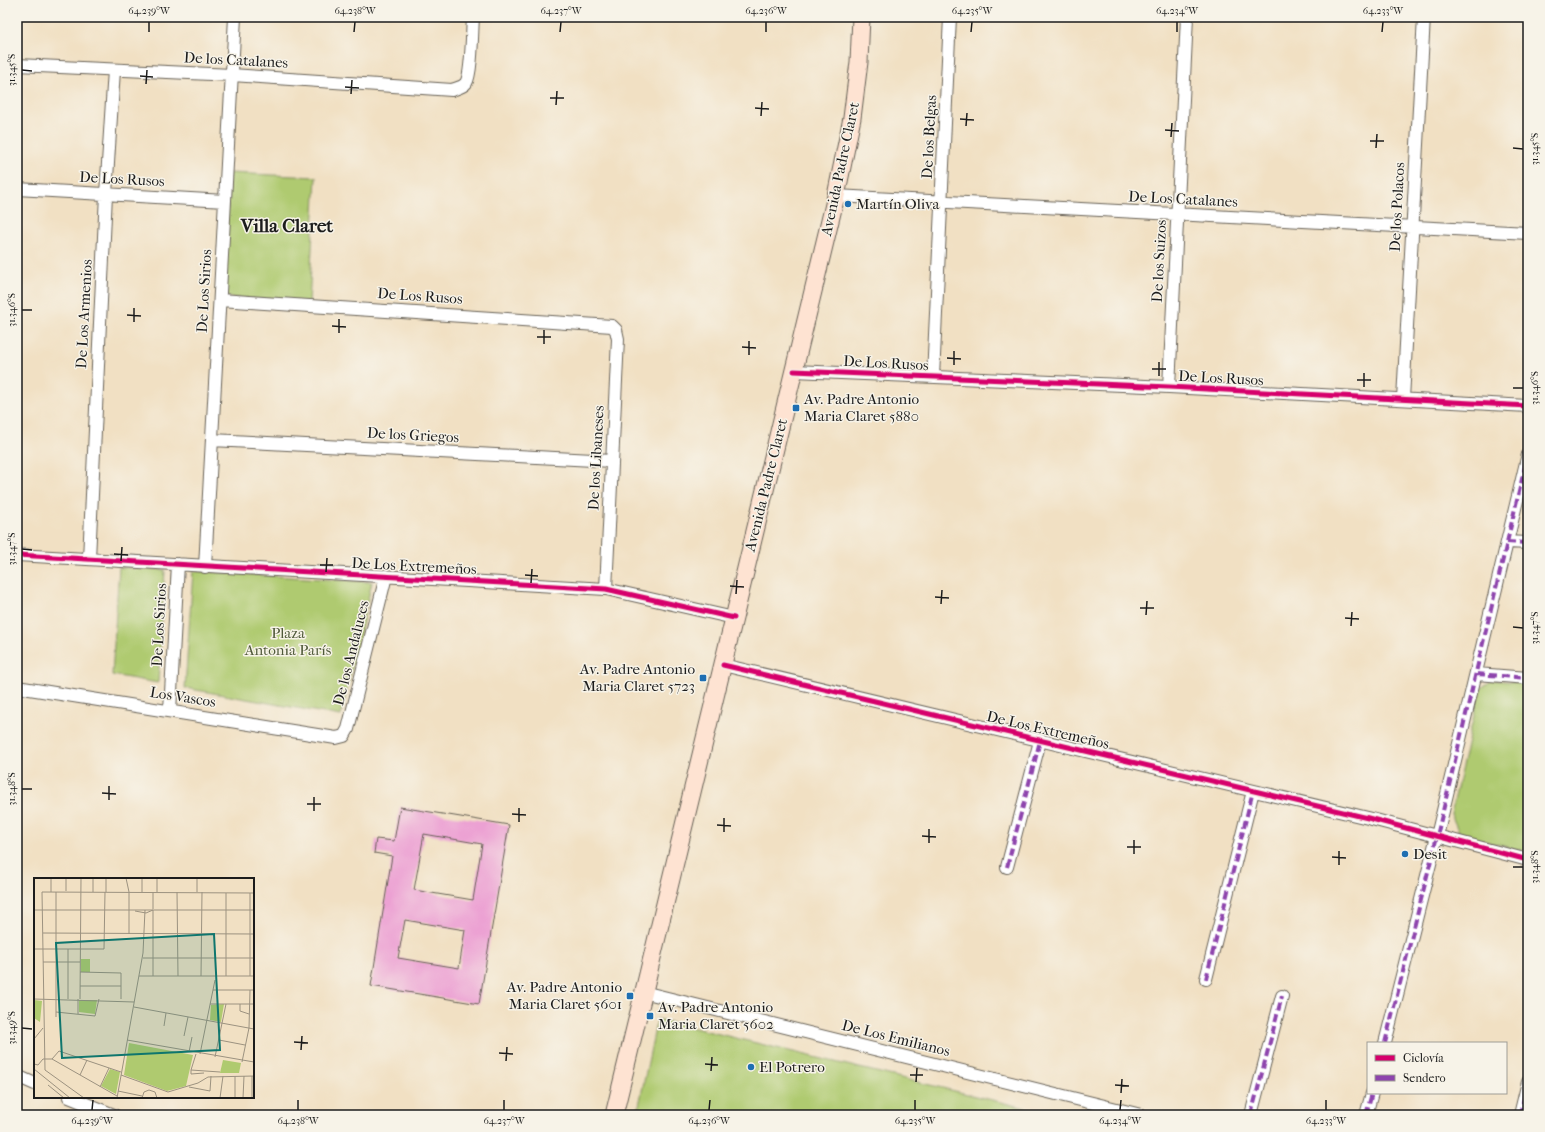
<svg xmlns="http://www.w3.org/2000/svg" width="1545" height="1132" font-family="'IM FELL French Canon',serif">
  <rect width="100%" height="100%" fill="#f7f3e8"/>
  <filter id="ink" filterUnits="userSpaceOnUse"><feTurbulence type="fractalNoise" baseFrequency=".025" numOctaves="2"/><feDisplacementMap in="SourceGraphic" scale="8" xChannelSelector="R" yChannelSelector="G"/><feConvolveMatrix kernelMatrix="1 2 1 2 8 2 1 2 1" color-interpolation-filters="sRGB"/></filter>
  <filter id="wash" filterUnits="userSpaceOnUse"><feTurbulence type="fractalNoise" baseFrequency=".012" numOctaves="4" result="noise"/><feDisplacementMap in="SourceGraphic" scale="16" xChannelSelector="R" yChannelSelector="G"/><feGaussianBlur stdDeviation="0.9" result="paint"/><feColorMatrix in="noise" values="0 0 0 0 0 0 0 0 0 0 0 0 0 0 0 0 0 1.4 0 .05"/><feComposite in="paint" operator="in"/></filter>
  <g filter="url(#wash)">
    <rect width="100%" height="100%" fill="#f1e0c3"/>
    <path fill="#afca6f" stroke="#667346" d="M229,173L316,177L309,303L224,297Z
      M119,567L165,570L158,683L112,675Z
      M193,571L372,582L341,716L185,688Z
      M1492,680L1528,683V852L1460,835L1451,814L1480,689Z
      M657,1019L1054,1115H637Z"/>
    <g id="blocks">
      <path fill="#eca1d3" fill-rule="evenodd" d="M400,807L509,825L479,1004L371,986L392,856L374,853L376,839L394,841ZM424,834L482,844L473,900L414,890ZM405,920L465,930L459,968L398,958Z"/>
    </g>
  </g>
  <g filter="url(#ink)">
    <use href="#blocks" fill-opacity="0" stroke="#676156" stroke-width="1"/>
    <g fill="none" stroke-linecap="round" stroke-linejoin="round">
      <g stroke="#676156" stroke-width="14">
        <path id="minor" d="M17,65L232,75L452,90C457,88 463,87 466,83C472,73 472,30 473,17
          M17,189L225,201
          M836,196L1528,233
          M220,300L612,326L616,330L618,339L606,589
          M794,371L1169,387L1528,406
          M933,377L950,17
          M1169,387L1187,17
          M1403,399L1424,17
          M212,440L612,461
          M1507,542L1528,543
          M17,555L606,589L734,618
          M89,559L106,194L114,70
          M205,567L235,17
          M723,665L1368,818L1528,860
          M1477,674L1528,678
          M17,687L336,738L344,736L348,729L386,576
          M170,711L178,564
          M1007,867L1040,741
          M1206,979L1253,791
          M643,992L1141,1115
          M1385,1043L1437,836L1528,454
          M17,1076L35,1084
          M69,1097L114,1115
          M1251,1115L1282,996
          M1366,1115L1372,1093
          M1520,1115L1528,1082"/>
      </g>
      <g stroke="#676156" stroke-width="19">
        <path id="secondary" d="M614,1115L836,196L852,118L859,62L861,17"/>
      </g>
      <use href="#minor" stroke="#fff" stroke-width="12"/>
      <use href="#secondary" stroke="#fee3d2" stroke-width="17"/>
      <path stroke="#8e44ad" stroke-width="4" stroke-dasharray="8 4" stroke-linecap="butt" d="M1507,542L1528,543
        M1477,674L1528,678
        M1007,867L1040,741
        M1206,979L1253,791
        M1385,1043L1437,836L1528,454
        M1251,1115L1282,996
        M1366,1115L1372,1093
        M1520,1115L1528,1082"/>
      <g stroke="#f7f3e8" stroke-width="8">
        <path id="cycleway" d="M794,371L1169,387L1528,406
          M17,555L606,589L734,618
          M723,665L1368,818L1528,860"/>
      </g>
      <use href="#cycleway" stroke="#d6006c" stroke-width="5"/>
    </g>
  </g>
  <path fill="none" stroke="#1c1c1c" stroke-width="1.5" d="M149,32V22M354,32L355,22M560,32L561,22M766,32V22M971,32L972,22M1177,32V22M1382,32L1383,22M22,70L32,71M140,76L153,77M146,84L147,70M345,87L359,88M351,94L352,80M550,98H564M556,105L557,91M755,108L769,109M761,116L762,102M960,119L974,120M966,126L967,113M1165,130L1179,131M1171,137L1172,123M1370,141H1384M1376,148L1377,134M1513,148L1523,149M22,310H32M127,315L141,316M134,322V308M332,326L346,327M339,333V319M537,337H551M544,344V330M742,347L756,348M749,355V341M947,358L961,359M954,365V351M1152,369H1166M1159,376V362M1357,380H1371M1364,387V373M1513,388H1523M22,549L32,550M114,554L128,555M121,561L122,547M320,565H333M326,572L327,558M525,575L538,576M531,583L532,569M730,586L744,587M736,594L737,580M935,597L949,598M941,604L942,590M1140,608H1154M1146,615L1147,601M1345,618L1359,619M1351,626L1352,612M1513,627L1523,628M22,789H32M102,793L116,794M109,800V786M307,804H321M314,811V797M512,814L526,815M519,822V808M717,825L731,826M724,832V818M922,836L936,837M929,843V829M1127,847H1141M1134,854V840M1332,857L1346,858M1339,865V851M1513,867H1523M22,1028L32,1029M294,1042L308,1043M301,1050L302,1036M499,1053L513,1054M506,1061L507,1047M705,1064L718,1065M711,1071L712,1057M910,1075H923M916,1082L917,1068M1115,1085L1129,1086M1121,1093L1122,1079M92,1110L93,1100M298,1110V1100M504,1110V1100M709,1110L710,1100M915,1110V1100M1120,1110L1121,1100M1326,1110V1100"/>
  <g fill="#1f6fb2" stroke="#f7f3e8" stroke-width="1.5">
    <circle cx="848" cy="204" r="4"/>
    <rect x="792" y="404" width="8" height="8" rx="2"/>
    <rect x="699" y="674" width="8" height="8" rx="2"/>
    <circle cx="1405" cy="854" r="4"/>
    <rect x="626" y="992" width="8" height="8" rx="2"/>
    <rect x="646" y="1012" width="8" height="8" rx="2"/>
    <circle cx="751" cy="1067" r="4"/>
  </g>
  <g text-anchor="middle" stroke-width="3" stroke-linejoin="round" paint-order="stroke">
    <g font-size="15" fill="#1c1c1c" stroke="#f7f3e8">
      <text transform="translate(236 60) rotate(3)" y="5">De los Catalanes</text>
      <text transform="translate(929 137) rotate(-87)" y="5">De los Belgas</text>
      <text transform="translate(840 169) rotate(-78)" y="5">Avenida Padre Claret</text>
      <text transform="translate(122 179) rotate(3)" y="5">De Los Rusos</text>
      <text transform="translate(1183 199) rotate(3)" y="5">De Los Catalanes</text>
      <text transform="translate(1397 207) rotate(-87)" y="5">De los Polacos</text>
      <text transform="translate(1159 261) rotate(-87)" y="5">De los Suizos</text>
      <text transform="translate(204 291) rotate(-87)" y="5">De Los Sirios</text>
      <text transform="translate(420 296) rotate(4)" y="5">De Los Rusos</text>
      <text transform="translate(84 314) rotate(-87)" y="5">De Los Armenios</text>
      <text transform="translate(886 363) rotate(3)" y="5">De Los Rusos</text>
      <text transform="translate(1221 378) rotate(3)" y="5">De Los Rusos</text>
      <text transform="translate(413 435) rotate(3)" y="5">De los Griegos</text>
      <text transform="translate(596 458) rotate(-87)" y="5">De los Libaneses</text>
      <text transform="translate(766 485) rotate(-76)" y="5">Avenida Padre Claret</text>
      <text transform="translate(414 566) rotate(3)" y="5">De Los Extremeños</text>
      <text transform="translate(159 625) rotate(-87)" y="5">De Los Sirios</text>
      <text transform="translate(351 653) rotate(-76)" y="5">De los Andaluces</text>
      <text transform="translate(183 697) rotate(9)" y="5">Los Vascos</text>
      <text transform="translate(1048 730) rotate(13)" y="5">De Los Extremeños</text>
      <text transform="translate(896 1038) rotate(14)" y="5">De Los Emilianos</text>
    </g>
    <g font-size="15" fill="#1c1c1c" stroke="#f7f3e8" text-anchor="start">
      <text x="856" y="209">Martín Oliva</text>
      <text x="804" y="404">Av. Padre Antonio<tspan x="804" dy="17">Maria Claret 5880</tspan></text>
      <text x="695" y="674" text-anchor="end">Av. Padre Antonio<tspan x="695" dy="17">Maria Claret 5723</tspan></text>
      <text x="1413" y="859">Desit</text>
      <text x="622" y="992" text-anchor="end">Av. Padre Antonio<tspan x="622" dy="17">Maria Claret 5601</tspan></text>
      <text x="658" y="1012">Av. Padre Antonio<tspan x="658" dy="17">Maria Claret 5602</tspan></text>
      <text x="759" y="1072">El Potrero</text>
    </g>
    <g font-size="15" fill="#4f5939" stroke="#f7f3e8">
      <text x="288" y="638">Plaza<tspan x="288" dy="17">Antonia París</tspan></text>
    </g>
    <g font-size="19" font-weight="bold" fill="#1c1c1c" stroke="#f7f3e8">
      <text x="287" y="232">Villa Claret</text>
    </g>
  </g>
  <g transform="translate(34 878)">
    <rect width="220" height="220" fill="#f1e0c3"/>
    <path d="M47,81H56V94H47ZM0,122L8,123L6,144L0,140ZM45,122H63L61,136L45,134ZM190,126L187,144L176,142L177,127ZM95,165L159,177L152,208L133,213L90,197ZM189,182L207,185L205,195H186ZM76,191L86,194L82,216L67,208Z" fill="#afca6f"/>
    <path fill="none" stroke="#9c9280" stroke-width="1" d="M17,0V14M32,0V13M92,0L95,14V56M59,14V0M72,14V0M108,14V0M119,14V31M123,14V0M143,14L144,98M163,14V0M192,15V98M216,15V98M0,32H220M119,32V98M101,33L112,35L119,32M9,55L220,56M0,71H70L71,14M34,71V121M109,80H220M9,84H46M46,94L87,95V121M105,98H220M167,98L168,14M46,108H87M179,112H220M0,121L100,124M46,121L47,0M176,126H220M206,126V133L215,136M100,129L220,151M22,134L61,138L65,121M44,136V121M22,139V14M130,148L132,135M150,158L154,139M0,161L9,150M93,162L220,184M185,162L211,167M155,174L158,159M162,176L157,192L186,194M166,176L181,102M181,179L192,126M18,181L25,173L87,194M208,184L215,150L216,112M0,186L4,187L9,181H18L83,218M0,191L36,220M157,192V196L170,195M46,197L53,182M87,197L134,214L164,205L174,199L220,198M14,207L30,220M66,209L75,190M155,209L176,213L177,198M84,213L108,218M50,220L11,192L8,14L220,15M83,220L109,75L111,32M108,220L110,214L115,212L121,214L123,220M186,220L189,198M201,220V198M209,220L210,198M218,220V198"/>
    <path fill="#0f766e" fill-opacity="0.15" stroke="#0f766e" stroke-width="2" d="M180,56L186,172L28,180L22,65Z"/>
    <rect width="220" height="220" fill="none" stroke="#1c1c1c" stroke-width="2"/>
  </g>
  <rect width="1545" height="1132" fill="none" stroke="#f7f3e8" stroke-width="44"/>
  <rect x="1367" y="1042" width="140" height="52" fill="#f7f3e8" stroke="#9f9d96"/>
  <rect x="1375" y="1055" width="20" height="6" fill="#d6006c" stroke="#9f9d96"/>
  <text x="1403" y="1062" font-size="12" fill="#1c1c1c">Ciclovía</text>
  <rect x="1375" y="1075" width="20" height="6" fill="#8e44ad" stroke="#9f9d96"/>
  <text x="1403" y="1082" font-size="12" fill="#1c1c1c">Sendero</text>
  <rect x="22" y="22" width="1501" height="1088" fill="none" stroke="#1c1c1c" stroke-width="1.5"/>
  <g font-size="10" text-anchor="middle" fill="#1c1c1c">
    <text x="149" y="14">64.239°W</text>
    <text x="355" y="14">64.238°W</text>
    <text x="561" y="14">64.237°W</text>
    <text x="766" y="14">64.236°W</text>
    <text x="972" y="14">64.235°W</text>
    <text x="1177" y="14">64.234°W</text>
    <text x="1383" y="14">64.233°W</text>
    <text transform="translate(11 70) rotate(-90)" y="4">31.345°S</text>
    <text transform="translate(1534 149) rotate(-90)" y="4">31.345°S</text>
    <text transform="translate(11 310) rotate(-90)" y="4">31.346°S</text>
    <text transform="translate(1534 388) rotate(-90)" y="4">31.346°S</text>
    <text transform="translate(11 549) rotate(-90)" y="4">31.347°S</text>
    <text transform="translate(1534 628) rotate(-90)" y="4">31.347°S</text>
    <text transform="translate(11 789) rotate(-90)" y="4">31.348°S</text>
    <text transform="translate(1534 867) rotate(-90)" y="4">31.348°S</text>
    <text transform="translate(11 1028) rotate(-90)" y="4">31.349°S</text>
    <text x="92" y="1124">64.239°W</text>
    <text x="298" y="1124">64.238°W</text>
    <text x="504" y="1124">64.237°W</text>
    <text x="709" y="1124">64.236°W</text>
    <text x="915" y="1124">64.235°W</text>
    <text x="1120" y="1124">64.234°W</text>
    <text x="1326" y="1124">64.233°W</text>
  </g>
</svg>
